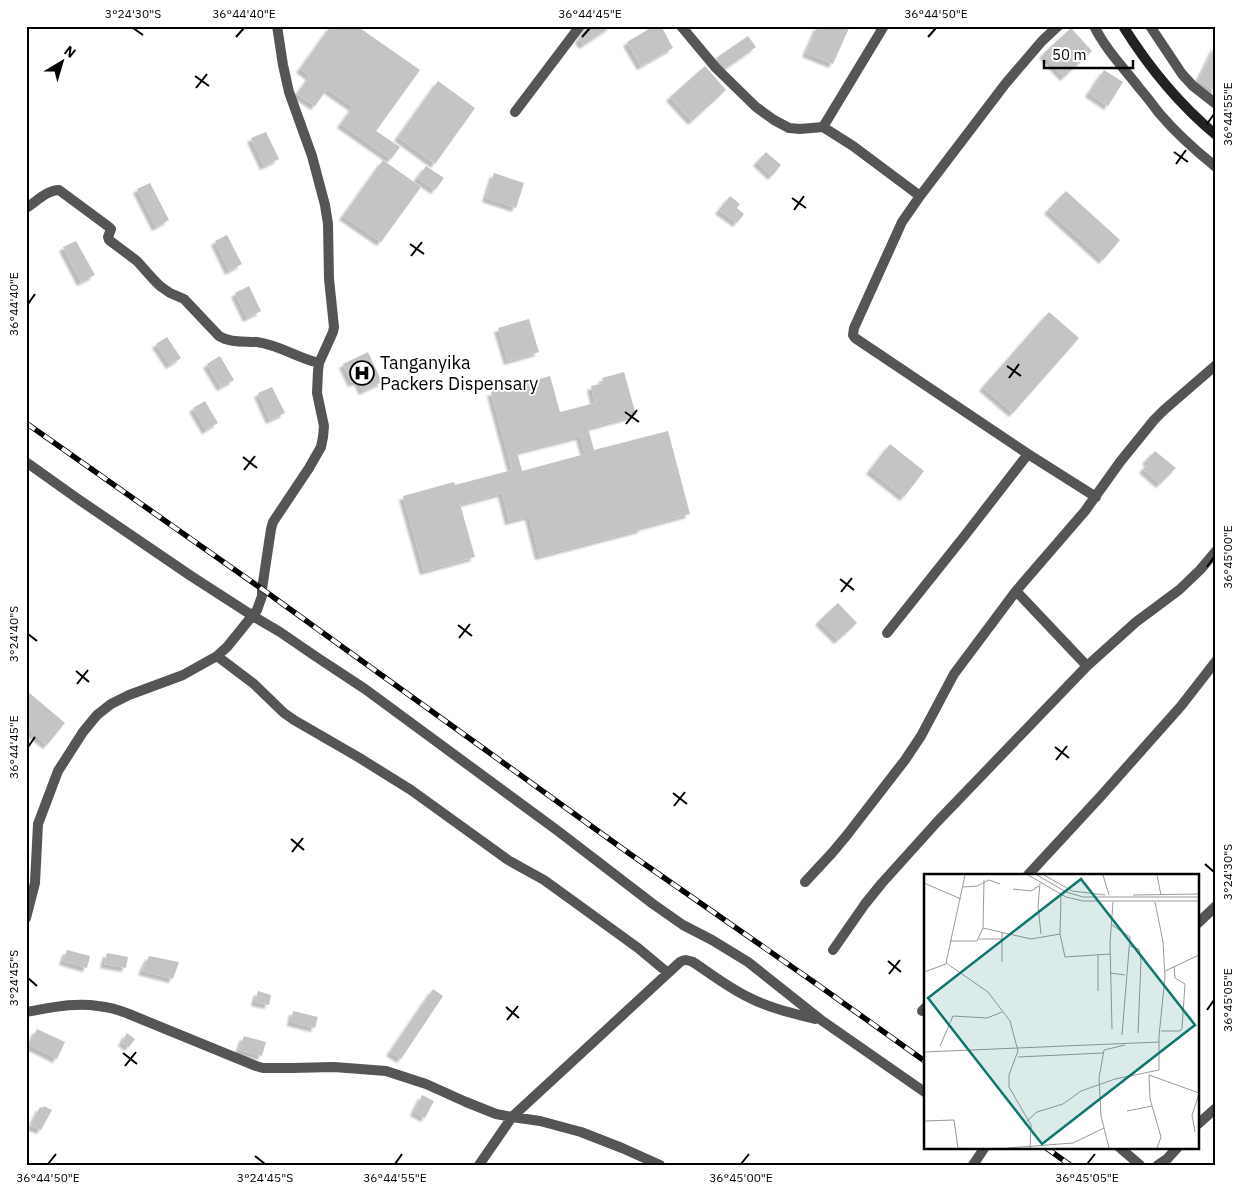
<svg xmlns="http://www.w3.org/2000/svg" width="1242" height="1191" font-family="'IBM Plex Sans',sans-serif">
  <defs>
    <filter id="shadow"><feDropShadow dx="-4" dy="4" stdDeviation="1" flood-color="#0004"/></filter>
  </defs>
  <rect width="100%" height="100%" fill="#fff"/>
  <path fill="#c4c4c4" fill-rule="evenodd" filter="url(#shadow)" d="M331,26H357L420,70L376,131L400,147L391,159L341,124L353,107L327,89L315,106L297,94L310,76L300,69Z
    M587,26H612L583,45L579,39L585,30Z
    M654,26H661L673,48L641,66L627,42Z
    M818,26H850L833,64L806,53Z
    M1071,28L1092,51L1064,77L1043,54Z
    M748,36L756,47L726,68L716,58Z
    M1216,44V91L1198,81Z
    M705,66L726,90L692,121L670,97Z
    M1104,70L1123,82L1108,106L1089,93Z
    M438,81L475,108L435,164L398,137Z
    M266,132L279,159L264,166L251,138Z
    M766,152L781,165L772,176L757,162Z
    M383,160L421,187L381,242L343,216Z
    M426,166L444,178L435,190L417,178Z
    M494,173L524,183L516,208L486,198Z
    M150,183L169,220L156,227L137,189Z
    M1066,191L1120,240L1103,260L1048,210Z
    M730,196L740,204L737,208L744,214L737,223L719,210Z
    M227,235L242,264L229,271L215,241Z
    M76,241L95,275L81,282L63,247Z
    M249,286L261,311L247,318L235,293Z
    M1049,312L1079,338L1013,413L983,387Z
    M529,319L539,352L508,361L498,328Z
    M167,337L181,358L170,365L156,344Z
    M368,352L382,382L363,391L358,381L352,383L343,364Z
    M220,356L234,380L221,387L207,364Z
    M624,372L636,415L588,428L594,450L668,431L690,514L642,527V529L539,556L529,516L509,521L502,493L460,504L475,557L424,571L403,496L454,482L455,485L512,470L491,392L550,376L560,412L595,403L591,386L604,383L602,378ZM580,436L585,454L522,471L517,452Z
    M272,387L285,413L270,420L258,393Z
    M205,401L218,423L206,430L193,408Z
    M890,444L924,471L904,497L870,470Z
    M1155,451L1176,468L1160,484L1143,469L1149,463L1146,460Z
    M838,603L857,623L838,640L819,621Z
    M26,690L65,723L47,745L26,728Z
    M67,950L90,956L87,968L63,961Z
    M107,953L128,957L126,968L104,964Z
    M149,956L179,962L173,979L142,971Z
    M433,989L443,996L401,1059L390,1052Z
    M258,991L271,995L269,1005L255,1002Z
    M293,1011L318,1017L315,1028L291,1022Z
    M37,1029L65,1042L57,1059L29,1045Z
    M127,1033L135,1039L129,1047L122,1042Z
    M244,1036L266,1042L262,1056L239,1050Z
    M422,1095L434,1101L425,1118L414,1112Z
    M44,1106L52,1110L41,1130L31,1126L40,1107L42,1108Z"/>
  <g fill="none" stroke-linecap="round" stroke-linejoin="round">
    <path stroke="#555" stroke-width="10" d="M681,26L716,68L756,107L774,120L789,128L800,129L823,127L853,146L920,196
      M1058,26L1042,41L1006,83L920,196L902,222L854,328L853,335L855,338L1028,454L1096,497
      M1094,26C1106,50 1124,68 1140,89C1147,97 1153,105 1159,113C1176,133 1196,151 1216,167
      M1150,26L1182,74L1193,86L1216,104
      M515,112L580,26
      M823,127L884,26
      M26,208C36,202 47,190 59,190L109,227L111,229L108,237L109,240L137,261L153,279L160,286L170,293L184,299L219,336C230,343 243,341 257,342C279,345 298,358 319,363
      M26,462L78,499L191,576L253,616L280,632L315,656L365,689L558,831L653,904L683,925L712,940L748,962L821,1020L926,1093
      M1016,591L1087,666
      M887,633L966,534L1028,454
      M217,656L254,684L284,713L294,720L358,757L411,790L508,860L544,880L638,948L668,973
      M1028,875L1101,796L1181,706L1216,661
      M805,882L832,853L847,835L905,760L921,736L954,674L1016,591L1085,511L1120,462L1154,420L1164,410L1216,365
      M26,918L35,883L38,824L58,771L83,732L97,715L111,704L129,695L183,675L217,656L227,647L257,610L262,596V589L271,529L273,522L309,468L321,447L323,437L324,426L317,393L318,371L319,363L333,332L334,327L329,279L328,224L325,205L312,156L289,92L283,65L277,26
      M1198,923L1216,906
      M833,950L865,904L882,883L937,822L1087,666L1136,622L1179,590L1200,570L1216,551
      M922,1011L926,1007
      M26,1012C50,1008 74,1002 98,1006C109,1007 119,1010 129,1014L256,1066L263,1068H292L334,1067L386,1071L426,1084L466,1102L496,1114L512,1117L540,1121L581,1132L622,1148L660,1165
      M1198,1124L1216,1108
      M1119,1147L1140,1165
      M479,1165L512,1117L680,962C685,959 688,960 693,962C711,974 729,988 748,997C769,1008 792,1013 815,1019
      M973,1165L985,1147
      M1158,1165L1167,1159L1178,1147"/>
    <path stroke="#222" stroke-width="10" d="M1123,26C1148,66 1180,105 1216,135"/>
    <g stroke="#000" stroke-width="5.5">
      <path id="rail" d="M26,423L262,589L630,854L818,985L926,1062
        M1045,1147L1070,1165"/>
    </g>
    <use href="#rail" stroke="#fff" stroke-width="4" stroke-dasharray="11" stroke-linecap="butt"/>
  </g>
  <path fill="none" stroke="#000" stroke-width="2" d="M133,28L143,35M236,37L244,28M582,37L590,28M928,37L936,28M195,76L209,86M196,88L207,74M1207,124L1214,114M1174,152L1188,162M1176,164L1186,150M792,198L806,208M794,210L804,196M410,244L424,254M411,256L422,242M28,304L35,294M1007,366L1021,376M1009,378L1019,364M625,412L639,422M626,424L637,410M243,457L257,468M244,470L255,456M1207,567L1214,557M840,579L854,590M841,592L852,578M458,625L472,636M28,634L37,641M459,638L470,624M76,671L89,682M77,684L88,670M28,747L35,737M1055,747L1069,758M1056,760L1067,746M673,793L687,804M674,806L685,792M291,839L304,850M292,852L303,838M1205,864L1214,872M888,961L901,972M889,974L900,960M28,978L37,986M506,1007L519,1018M1207,1010L1214,1000M507,1020L518,1006M123,1053L137,1064M125,1066L136,1052M255,1156L265,1164M48,1164L56,1154M395,1164L402,1154M741,1164L749,1154M1087,1164L1095,1154"/>
  <defs>
    <g id="hospital-ring" transform="scale(1.25)"><circle r="9.5" fill="#fff" stroke="#000" stroke-width="1.5"/><path d="M-5-5h3v3.5h4V-5h3V5h-3V1.5h-4V5h-3Z" fill="#000"/></g>
  </defs>
  <g fill-rule="evenodd">
    <use href="#hospital-ring" x="362" y="373"/>
  </g>
  <g text-anchor="middle" stroke-width="4" stroke-linejoin="round" paint-order="stroke">
    <g font-size="18" fill="#000" stroke="#fff" text-anchor="start">
      <text x="380" y="369">Tanganyika<tspan x="380" dy="21">Packers Dispensary</tspan></text>
    </g>
  </g>
  <g transform="translate(924 874)">
    <rect width="275" height="275" fill="#fff"/>
    <path fill="none" stroke="#999" stroke-width="1" d="M41,1L22,89L64,118L86,147L94,177L85,201V213L107,251L106,274M104,1L142,23L159,27H275M113,1L142,18L159,23H275M120,1L148,17L181,21M179,1L185,21M233,1L237,21M0,9L37,25M116,9L114,32L117,60M39,13L53,12L65,6L76,10M89,15L107,17L115,12M137,21L136,60L141,83L186,80M209,21L275,20M188,51L206,63L198,161M59,54L60,6M78,59V88M55,65H78M26,67H53L59,54L107,65L136,60M206,72L215,75L217,87L214,159M241,97L275,81M0,98L22,90M186,99L201,101M174,117V81M188,155L186,69L189,28M237,157H256L258,154L261,110L251,104L250,92M16,172L29,142L63,144L78,138M0,178L235,168M94,183L179,179M225,201L226,225L237,263L233,274M225,201L275,219M203,237L228,232M0,247L30,246L34,274M103,247L113,238L139,230L157,217L191,205L235,196V162L241,103L239,68L231,28M271,258L268,241L275,220M84,274L149,269L180,254M185,274L177,242L175,204L180,176L201,171"/>
    <path fill="#0f766e" fill-opacity="0.15" stroke="#0f766e" stroke-width="2.5" d="M157,5L271,151L118,270L4,124Z"/>
    <rect width="275" height="275" fill="none" stroke="#000" stroke-width="2.5"/>
  </g>
  <rect width="1242" height="1191" fill="none" stroke="#ffffff" stroke-width="55"/>
  <g transform="translate(62 62) rotate(38)" stroke="#ffffff" stroke-width="4" paint-order="stroke">
  <path d="M0-4L9 19L0 12L-9 19Z" fill="#000000"/>
  <text y="-8" font-size="14" font-weight="bold" text-anchor="middle" fill="#000000">N</text>
  </g>
  <path d="M1044 60v8h89v-8" fill="none" stroke="#000000" stroke-width="2.5"/>
  <text x="1052" y="60" font-size="15" fill="#000000" stroke="#ffffff" stroke-width="4" paint-order="stroke">50 m</text>
  <rect x="28" y="28" width="1186" height="1136" fill="none" stroke="#000" stroke-width="2"/>
  <g font-size="12" text-anchor="middle" fill="#000">
    <text x="133" y="18">3°24'30"S</text>
    <text x="244" y="18">36°44'40"E</text>
    <text x="590" y="18">36°44'45"E</text>
    <text x="936" y="18">36°44'50"E</text>
    <text transform="translate(1228 114) rotate(-90)" y="4">36°44'55"E</text>
    <text transform="translate(14 304) rotate(-90)" y="4">36°44'40"E</text>
    <text transform="translate(1228 557) rotate(-90)" y="4">36°45'00"E</text>
    <text transform="translate(14 634) rotate(-90)" y="4">3°24'40"S</text>
    <text transform="translate(14 747) rotate(-90)" y="4">36°44'45"E</text>
    <text transform="translate(1228 872) rotate(-90)" y="4">3°24'30"S</text>
    <text transform="translate(14 978) rotate(-90)" y="4">3°24'45"S</text>
    <text transform="translate(1228 1000) rotate(-90)" y="4">36°45'05"E</text>
    <text x="48" y="1182">36°44'50"E</text>
    <text x="265" y="1182">3°24'45"S</text>
    <text x="395" y="1182">36°44'55"E</text>
    <text x="741" y="1182">36°45'00"E</text>
    <text x="1087" y="1182">36°45'05"E</text>
  </g>
</svg>
